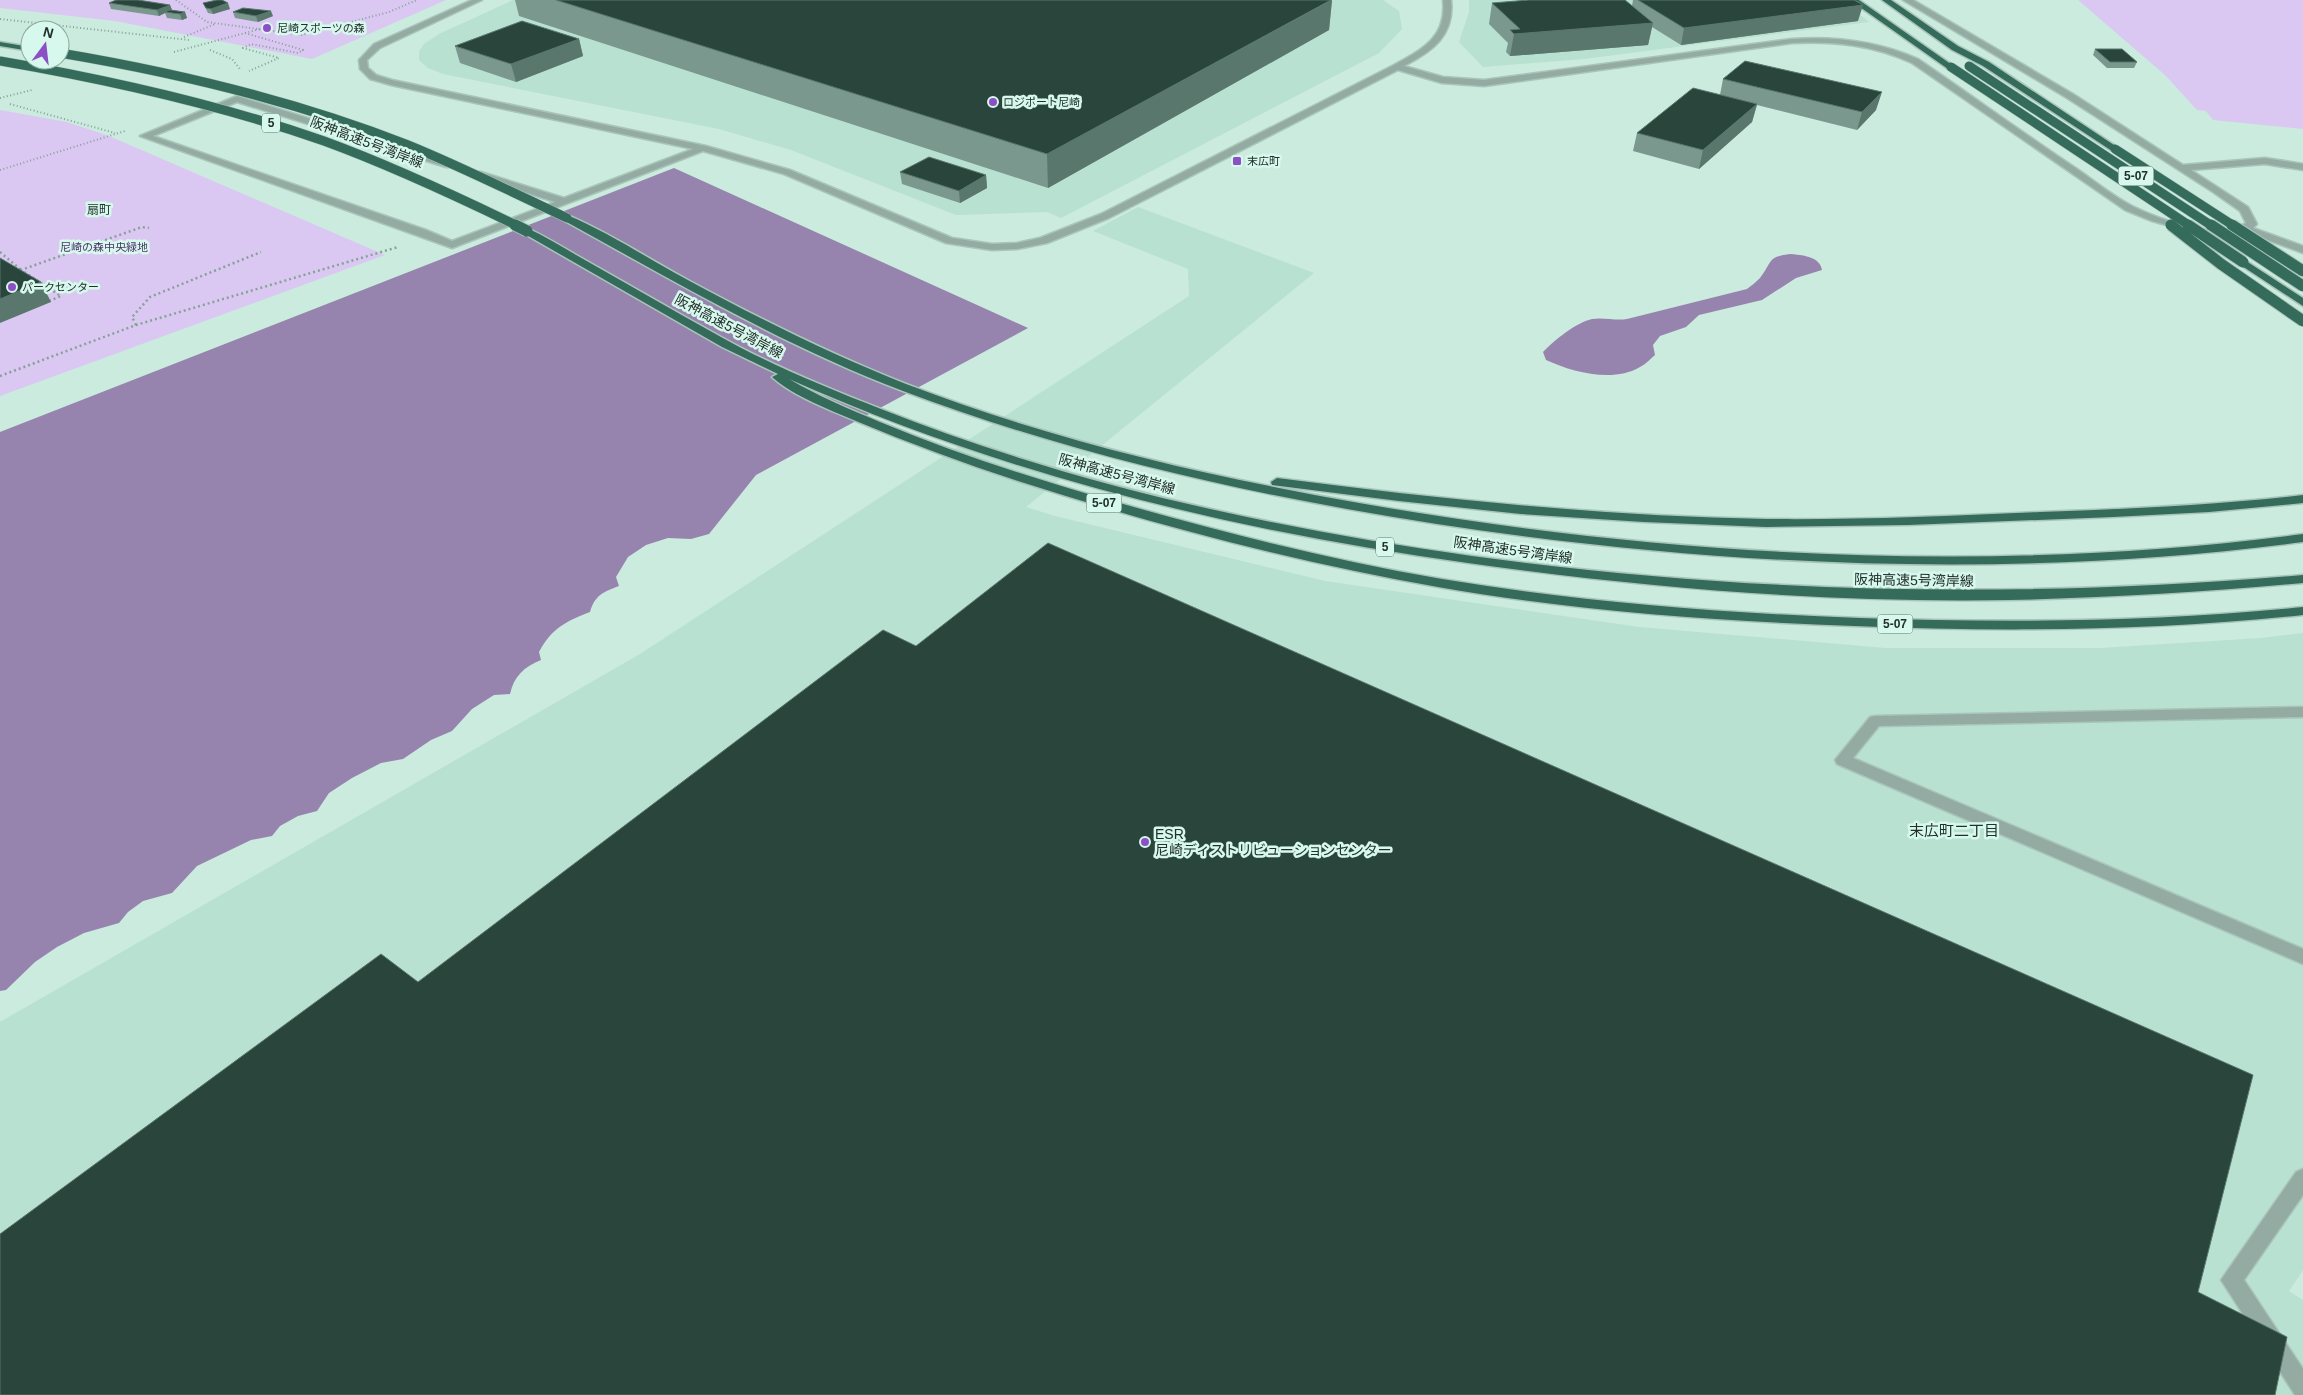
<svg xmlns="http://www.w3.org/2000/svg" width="2303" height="1395" font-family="Arial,'Noto Sans JP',sans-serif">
  <rect width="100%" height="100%" fill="#caebde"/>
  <path fill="#b8e1d2" d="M513,0H1383L1399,11L1402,29L1379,53L1061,218L1047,212L956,215L791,150L719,129L443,74L428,68L419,60V51L424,44L439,34Z
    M1469,0H1842L1869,22L1584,59L1483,67L1459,42L1469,12Z
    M1138,207L1314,273L1026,507L1055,516L1325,581L1639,627L1885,648H2100L2262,638L2303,633V1270L2289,1291L2303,1300V1395H0V1022L640,654L1189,296L1188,269L1093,231Z"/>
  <path fill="#dac8f2" d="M0,0H446L312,59L115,21L0,8Z
    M2078,0H2303V129L2213,120L2206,111L2197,110L2165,75Z
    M0,110L67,122L109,136L385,255L0,396Z"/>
  <path fill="#9784ae" d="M674,168L1028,328L756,475L709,534L691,539L668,538L646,545L628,557L616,577L619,586C603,592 595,595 590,612C565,622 552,628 539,652L541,660C524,667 514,676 510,694L494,695L472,709L452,731L431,740L403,759L381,763L352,778L329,793L317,811L298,816L280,826L272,836L251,840L197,866L172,893L143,901L128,912L119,923L84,933L57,947L35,962L6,990L0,991V432Z
    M1790,254C1801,255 1820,256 1822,270L1796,278L1762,300L1699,315L1686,327L1660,336L1653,345L1655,355C1650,359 1646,364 1640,367C1613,383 1572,372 1546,360L1543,352C1555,340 1575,323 1592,319C1603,317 1616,321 1627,319L1747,289C1751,286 1756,282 1760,278C1773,262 1766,257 1790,254Z"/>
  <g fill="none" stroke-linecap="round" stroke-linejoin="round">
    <g stroke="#a9c5ba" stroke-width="3">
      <path id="minor" d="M472,0H482L380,48L367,60L368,68L376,75L392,80L706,146L790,170L952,238L992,244L1017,243L1040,238L1101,214L1394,65C1423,49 1447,37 1443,0H1451C1455,35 1433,51 1404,66L1443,77L1484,80L1792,39C1836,36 1877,41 1918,59C1971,95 2023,133 2077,169C2096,182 2114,197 2134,207C2161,220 2219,241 2246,223L2240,211L2213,192L2067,98L1903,0H1913L2073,94L2183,165L2265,158L2303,164V170L2265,164L2191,170L2248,207L2257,224L2253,228L2303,246V253L2246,232L2228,236L2192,232L2152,221L2125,210L1912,63C1873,45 1835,41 1792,43L1484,86L1442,83L1398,70L1109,218L1047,243L1017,249L992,250L946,243L784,174L703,151L452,248L140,136L237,96L452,163V167H446L237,102L153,136L426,230L452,241L555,202L475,176V172H481L564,198L693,149L391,85L370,79L360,69L359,60L374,44Z
        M2303,707V717L1879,726L1853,758L2303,949V964L1837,764L1835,760L1870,717L1875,716Z
        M2303,1169V1195L2244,1280L2303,1369V1395H2295L2221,1280L2296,1172Z"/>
    </g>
    <g stroke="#a9c5ba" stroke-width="3">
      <path id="highway" d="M1850,0H1859L1955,67L1948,69Z
        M1882,0H1891L1958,46L1989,62L2120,149L2112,151L1983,66L1952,50Z
        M0,42L30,47V51L0,46Z
        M567,215C608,232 647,258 686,279C758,318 830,354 906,384C1052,440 1206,476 1359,503C1665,557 1995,575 2303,534V542C2017,580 1722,567 1437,524C1256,496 1075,456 903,391C784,346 674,281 563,220V216Z
        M527,228C549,238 570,252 592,264C635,288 677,313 721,337C771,365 827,388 881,409C1070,484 1271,528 1472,556C1752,594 2022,599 2303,575V583C2205,592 2107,598 2009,600C1828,603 1647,588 1468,563C1235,531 1004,475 789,379C818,396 849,409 880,422C955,453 1031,478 1109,500C1218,531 1329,560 1442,579C1580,602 1720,613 1860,618C2008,623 2155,622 2303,607V615C2153,631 2004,632 1854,626C1715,621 1575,611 1438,587C1296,562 1155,525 1018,481C963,463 909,443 856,421C828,409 795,397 772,377L778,374L722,347L523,233L522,231Z
        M2243,259L2303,298V306L2239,264V260Z
        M1277,478C1439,499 1602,516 1766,519C1857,520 1949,516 2040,512C2128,509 2216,505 2303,495V503L2209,512L2113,517L1908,525L1766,527L1644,522L1521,514L1399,501L1272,485L1271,482Z"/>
    </g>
    <path stroke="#88a198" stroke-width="2" stroke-dasharray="1 2.5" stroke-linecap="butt" d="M176,0L207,22L302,35L389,12L417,0
      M0,19L189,40
      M245,33L303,50L298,53L251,44L243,48L279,58L249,71
      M184,37L215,24
      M210,50L232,59L240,69
      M174,52L260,29
      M0,98L32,90
      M10,104L115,133
      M0,170L125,131"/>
    <path stroke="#88a198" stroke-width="2.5" stroke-dasharray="2 3" stroke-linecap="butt" d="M0,252L21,270
      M49,301L61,296L21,270L142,227L149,228
      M136,325L132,317L150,297L261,252
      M0,376L136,325L398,247"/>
    <use href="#minor" fill="#93aba2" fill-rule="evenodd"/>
    <use href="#highway" fill="#346b5a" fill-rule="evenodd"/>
    <g stroke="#a9c5ba" stroke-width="10" stroke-linecap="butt">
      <path id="highway-bridge-far1" d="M60,53C179,73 296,101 408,145C462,167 514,193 567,218
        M0,61C110,80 218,104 324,141C390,165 454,195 518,226
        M1969,66L2212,226
        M1951,67L2190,226
        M2115,149L2234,226
        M2171,225L2173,226"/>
    </g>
    <g stroke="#a9c5ba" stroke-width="13" stroke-linecap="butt">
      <path id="highway-bridge" d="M515,225L527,231
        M2171,225L2221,264L2303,321
        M2188,225L2243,262
        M2211,225L2303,286
        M2232,225L2303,271"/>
    </g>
    <use href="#highway-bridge-far1" stroke="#346b5a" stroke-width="9"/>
    <use href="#highway-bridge" stroke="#346b5a" stroke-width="11"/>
  </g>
  <path fill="#7a988d" d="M515,0H1332L1329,30L1048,188L519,16Z
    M1633,0H1854L1858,21L1681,45L1652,27L1648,45L1510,56L1506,52L1508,43L1489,24L1492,3L1632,6Z
    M109,3L170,5L172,10L185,12L187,18L182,20L167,18L165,13L159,16L111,9Z
    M203,3L230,9L213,14L208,13Z
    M233,12L273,16L258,22L235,18Z
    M579,39L583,56L516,82L460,63L455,46Z
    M2095,49L2137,62L2134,68H2107L2093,55Z
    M1723,79L1876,110L1857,130L1757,105L1752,122L1699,169L1633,151L1637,133L1720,95Z
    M900,172L986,175L987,188L960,203L902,184Z"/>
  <path fill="#59776d" d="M1332,0L1329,30L1048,188L1047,154Z
    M228,3L230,9L213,14L211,9Z
    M170,5L172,10L165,12V13L159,16L157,10Z
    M1863,5L1858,21L1681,45L1684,28Z
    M271,11L273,16L258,22L256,16Z
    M185,12L187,18L182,20L180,14Z
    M1653,23L1648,45L1510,56L1514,34Z
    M579,39L583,56L516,82L511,64Z
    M1882,92L1876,110L1857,130L1862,112Z
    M1757,104L1752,122L1699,169L1703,150Z
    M986,175L987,188L960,203L959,191Z
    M41,282L51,302L0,323V299Z"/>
  <path fill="#29453c" stroke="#59776d" d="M116,0H138L170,5L157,10L109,3Z
    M217,0H222L228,3L211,9L206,8L203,3Z
    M556,0H1331L1047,154Z
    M1529,0H1625L1653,23L1514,34L1510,30L1520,29L1492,3Z
    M1638,0H1854L1863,5L1684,28Z
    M243,8L271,11L256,16L233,12Z
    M170,10L185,12L180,14L165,12Z
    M522,21L579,39L511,64L455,46Z
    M2095,49H2122L2137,62H2110Z
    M1745,61L1882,92L1862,112L1723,79Z
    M1693,88L1757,104L1703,150L1637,133Z
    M929,157L986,175L959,191L900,172Z
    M0,258L41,282L0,299Z
    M1048,543L2253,1075L2198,1292L2287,1337L2275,1395H0V1234L381,954L418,982L883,630L916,646Z"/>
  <g fill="#8c4fc5" stroke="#d7f8ec" stroke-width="2">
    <circle cx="267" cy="28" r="5"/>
    <circle cx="993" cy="102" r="5"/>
    <rect x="1232" y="156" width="10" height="10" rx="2.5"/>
    <circle cx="12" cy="287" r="5"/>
    <circle cx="1145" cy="842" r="5"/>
  </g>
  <g text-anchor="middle" stroke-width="5" stroke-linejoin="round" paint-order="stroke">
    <g font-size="11" fill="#232f2b" stroke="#d7f8ec" text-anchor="start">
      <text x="277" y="32">尼崎スポーツの森</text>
      <text x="1003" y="106">ロジポート尼崎</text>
      <text x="1247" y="165">末広町</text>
      <text x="22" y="291">パークセンター</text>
    </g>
    <g font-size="11" fill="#4e336a" stroke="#d7f8ec">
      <text x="104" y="251">尼崎の森中央緑地</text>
    </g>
    <g fill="#d7f8ec" stroke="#596b65" stroke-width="1">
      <rect x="262" y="113.5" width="18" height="19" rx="4"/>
      <rect x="2118.5" y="166.5" width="35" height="19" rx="4"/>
      <rect x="1086.5" y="493.5" width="35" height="19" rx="4"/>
      <rect x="1376" y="537.5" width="18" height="19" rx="4"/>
      <rect x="1877.5" y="614.5" width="35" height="19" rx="4"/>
    </g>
    <g font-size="12" font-weight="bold" fill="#232f2b">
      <text x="271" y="127">5</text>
      <text x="2136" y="180">5-07</text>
      <text x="1104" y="507">5-07</text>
      <text x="1385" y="551">5</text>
      <text x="1895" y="628">5-07</text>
    </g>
    <g font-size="12" fill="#232f2b" stroke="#d7f8ec">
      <text x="99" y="214">扇町</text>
    </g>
    <g font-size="14" fill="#232f2b" stroke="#d7f8ec">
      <text transform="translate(367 142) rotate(21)" y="5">阪神高速5号湾岸線</text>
      <text transform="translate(729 326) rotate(28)" y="5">阪神高速5号湾岸線</text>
      <text transform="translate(1117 474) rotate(15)" y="5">阪神高速5号湾岸線</text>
      <text transform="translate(1513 550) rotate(8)" y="5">阪神高速5号湾岸線</text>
      <text transform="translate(1914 580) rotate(1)" y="5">阪神高速5号湾岸線</text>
    </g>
    <g font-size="14" fill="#232f2b" stroke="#d7f8ec" text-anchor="start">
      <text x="1155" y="839">ESR<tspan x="1155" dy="16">尼崎ディストリビューションセンター</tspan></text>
    </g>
    <g font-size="15" fill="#232f2b" stroke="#d7f8ec">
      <text x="1954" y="836">末広町二丁目</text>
    </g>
  </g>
  <g transform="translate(45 45) rotate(15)"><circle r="24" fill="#d7f8ec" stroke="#8fa89f"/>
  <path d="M0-4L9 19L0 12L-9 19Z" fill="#8c4fc5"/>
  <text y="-8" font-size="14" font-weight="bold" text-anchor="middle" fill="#232f2b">N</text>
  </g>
</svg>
